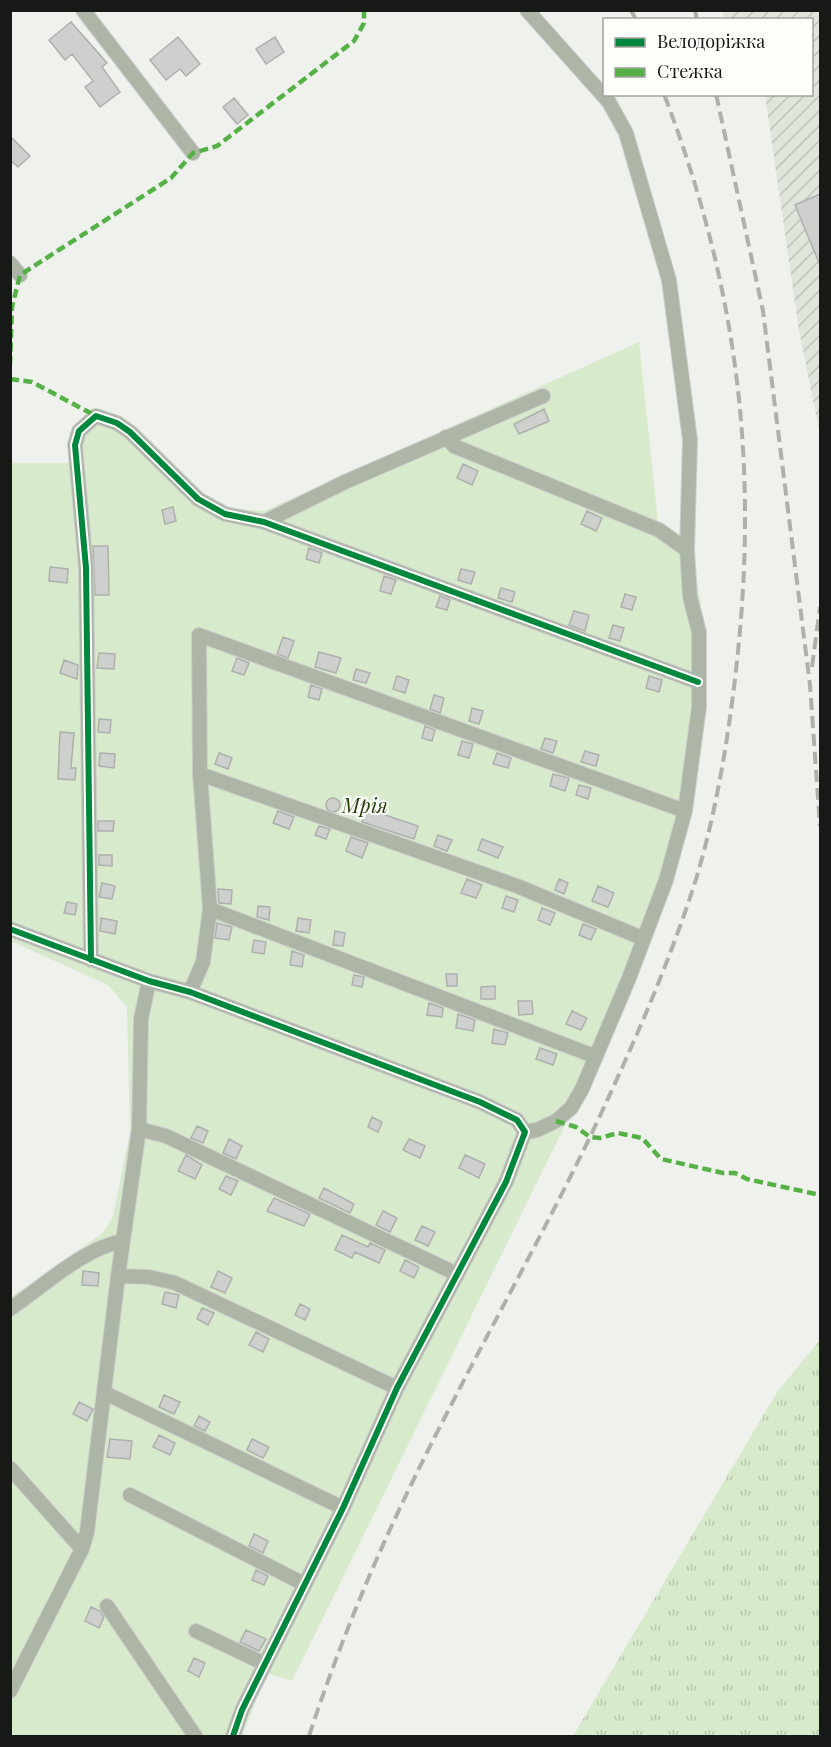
<svg xmlns="http://www.w3.org/2000/svg" width="831" height="1747" font-family="'Playfair Display',serif">
  <defs>
    <pattern id="industrial-furrows" width="10" height="10" patternUnits="userSpaceOnUse" patternTransform="scale(1.5)"><rect width="10" height="10" fill="#dfe5db"/><path d="M-1 1l2-2M0 10L10 0M9 11l2-2" fill="none" stroke="#bfc4bb"/></pattern>
    <pattern id="grass-tufts" width="24" height="20" patternUnits="userSpaceOnUse" patternTransform="scale(1.5)"><rect width="24" height="20" fill="#d7eacc"/><path d="M3 7l-1-3M5 7V3M7 7l1-3M15 17l-1-3M17 17v-4M19 17l1-3" fill="none" stroke="#b8c8ae"/></pattern>
  </defs>
  <rect width="100%" height="100%" fill="#eef1ec"/>
  <path fill="url(#industrial-furrows)" d="M723,11H820V434L799,331L765,95L812,94V20L724,19Z"/>
  <path fill="url(#grass-tufts)" d="M820,1340V1736H573L777,1392Z"/>
  <path fill="#d7eacc" d="M639,342L658,523L692,549L705,632L690,813L571,1113L292,1681L267,1673L242,1736H11V1297L103,1233L113,1216L130,1132L127,1007L108,985L11,941V463H69C67,433 73,427 96,410L204,494L228,508L264,511Z"/>
  <path fill="#ced0cd" stroke="#aeb0ad" stroke-width="1.5" d="M71,22L107,63L102,67L120,92L100,107L85,87L93,81L72,54L65,60L49,40Z
    M178,37L200,64L186,76L180,69L166,80L150,60Z
    M275,37L284,52L266,64L256,49Z
    M234,98L248,115L237,124L223,107Z
    M10,136L30,156L18,167L10,160Z
    M820,194V265L795,205Z
    M544,409L549,421L519,434L514,424Z
    M463,464L478,471L472,485L457,478Z
    M173,507L176,521L165,524L162,510Z
    M587,511L602,518L596,531L581,524Z
    M93,546H108L109,595H95Z
    M309,548L322,553L319,563L306,559Z
    M50,567L68,569L67,583L49,581Z
    M461,569L475,572L471,584L458,580Z
    M384,576L396,580L391,594L380,591Z
    M501,588L515,592L512,602L498,598Z
    M625,594L636,597L632,610L621,607Z
    M440,596L450,600L447,610L436,607Z
    M574,611L589,615L585,631L569,625Z
    M613,625L624,628L620,641L609,638Z
    M283,637L294,641L288,658L277,654Z
    M319,652L341,658L336,673L315,667Z
    M99,653L115,654L114,669L97,668Z
    M237,658L249,663L244,675L232,671Z
    M64,660L78,665L77,679L60,673Z
    M356,669L370,673L366,683L353,680Z
    M397,676L409,680L405,693L393,689Z
    M649,676L662,680L659,692L646,688Z
    M311,685L322,689L319,700L308,697Z
    M434,695L444,698L440,713L430,709Z
    M472,708L483,711L479,724L469,721Z
    M99,719L111,720L110,733L98,732Z
    M425,726L435,730L432,741L422,738Z
    M60,732L74,733L71,768H76L75,780L58,779Z
    M545,738L557,741L553,753L541,749Z
    M462,741L473,744L469,758L458,755Z
    M585,751L599,755L596,766L581,762Z
    M100,753L115,754L114,768L99,766Z
    M219,753L232,758L228,769L215,764Z
    M497,753L511,758L508,768L493,764Z
    M553,774L569,778L565,791L550,786Z
    M579,785L591,788L588,799L576,795Z
    M326 805a7 7 0 1 1 14 0a7 7 0 1 1-14 0Z
    M367,809L418,826L414,839L362,822Z
    M278,811L294,817L289,829L273,823Z
    M98,821H114L113,831H98Z
    M319,826L330,829L326,839L315,835Z
    M438,835L452,840L447,851L434,846Z
    M351,837L368,843L362,858L346,851Z
    M482,839L503,847L498,858L478,850Z
    M99,855H112V866L99,865Z
    M467,879L482,885L476,898L461,893Z
    M559,879L568,883L564,894L555,890Z
    M102,883L115,886L112,899L99,897Z
    M598,886L614,893L608,907L592,901Z
    M218,889L232,890L231,904L219,903Z
    M506,896L518,900L514,912L502,908Z
    M67,902L77,904L75,915L64,913Z
    M258,906L270,907L269,920L257,917Z
    M542,908L555,913L550,925L538,920Z
    M101,918L117,921L115,934L100,931Z
    M298,918L311,920L309,933L296,931Z
    M217,923L232,927L229,940L215,938Z
    M583,924L596,929L591,940L579,935Z
    M335,931L345,933L343,946L333,945Z
    M254,940L266,942L264,954L252,952Z
    M292,951L304,955L302,967L290,965Z
    M446,974H457V986H447Z
    M354,975L364,977L362,987L352,985Z
    M495,986V999H481V987Z
    M518,1001H532L533,1014L519,1015Z
    M429,1003L443,1008L442,1017L427,1015Z
    M572,1011L587,1018L581,1030L566,1024Z
    M458,1014L475,1020L473,1031L456,1028Z
    M494,1029L508,1033L505,1045L492,1043Z
    M540,1048L557,1054L553,1065L536,1059Z
    M372,1117L382,1122L378,1132L368,1127Z
    M197,1126L208,1131L203,1143L191,1138Z
    M229,1139L242,1146L236,1159L223,1153Z
    M409,1139L425,1146L420,1158L403,1150Z
    M186,1155L202,1165L195,1179L178,1171Z
    M465,1155L485,1164L479,1178L459,1168Z
    M226,1176L238,1181L231,1195L219,1189Z
    M324,1188L354,1204L350,1213L319,1198Z
    M274,1198L310,1214L304,1226L267,1211Z
    M383,1211L397,1218L390,1232L376,1225Z
    M422,1226L435,1232L428,1246L415,1240Z
    M342,1235L368,1247L370,1243L385,1250L379,1263L355,1252L352,1258L335,1250Z
    M405,1260L419,1267L414,1278L400,1271Z
    M83,1271L99,1273L98,1286L82,1285Z
    M218,1271L232,1278L225,1293L211,1287Z
    M165,1292L179,1295L176,1308L162,1304Z
    M300,1304L310,1309L305,1320L295,1315Z
    M202,1308L214,1313L208,1325L197,1319Z
    M256,1332L269,1339L263,1352L249,1345Z
    M164,1395L180,1402L174,1414L159,1407Z
    M79,1402L93,1409L87,1421L73,1414Z
    M199,1416L210,1422L205,1431L194,1426Z
    M159,1435L175,1443L170,1455L153,1447Z
    M110,1439L132,1441L130,1459L107,1457Z
    M252,1439L269,1447L263,1458L247,1450Z
    M254,1534L268,1541L263,1553L249,1546Z
    M256,1570L268,1576L264,1585L252,1580Z
    M91,1607L100,1611L104,1617L99,1628L85,1621Z
    M246,1630L266,1639L259,1651L240,1642Z
    M194,1658L205,1663L199,1677L188,1671Z"/>
  <g fill="none" stroke-linecap="round" stroke-linejoin="round">
    <g stroke="#cccecb" stroke-width="16">
      <path id="minor" d="M83,10L193,153
        M10,263L20,275
        M446,437L454,446L659,530L687,550
        M264,522L345,482L543,396
        M200,774L517,886L642,938
        M210,909L594,1056
        M10,929L149,981L190,992L480,1102L517,1120L525,1132L506,1182L397,1388L343,1508L242,1710L233,1736
        M91,960L86,568L75,445L79,431L96,416L117,423L130,432L198,499L225,514L264,522L698,682
        M190,992L203,962L210,909L200,774L199,635L685,811
        M139,1129L166,1136L457,1274
        M525,1132L537,1130L556,1121L571,1108L582,1089L629,978L666,880L685,811L699,707V632L690,597L687,550L690,440L669,280L626,133L609,102L527,10
        M118,1276L149,1277L175,1283L397,1388
        M10,1309C45,1285 81,1250 122,1241
        M105,1393L343,1508
        M10,1468L82,1549
        M130,1495L304,1584
        M107,1606L195,1736
        M196,1631L265,1664
        M10,1691L82,1549L87,1532L118,1276L139,1129L141,1019L149,981"/>
    </g>
    <use href="#minor" stroke="#adb5a7" stroke-width="14"/>
    <path stroke="#adb1a9" stroke-width="4" stroke-dasharray="12 6" stroke-linecap="butt" d="M631,10L636,20
      M695,10L697,20
      M716,94L763,311L810,685L820,826
      M812,667L820,607
      M309,1736C337,1651 371,1567 411,1485C468,1367 534,1253 591,1135C631,1050 669,965 697,876C716,811 727,746 735,679C760,469 739,291 664,94"/>
    <path stroke="#55b145" stroke-width="4.5" stroke-dasharray="9 4.5" stroke-linecap="butt" d="M10,365L12,307L20,275L171,178L193,153L217,146L354,41L364,23V10
      M10,379L32,382L96,416
      M556,1121L576,1127L590,1137L600,1138L618,1133L642,1138L661,1159L723,1173H735L747,1179L820,1195"/>
    <g stroke="#fdfffb" stroke-width="10">
      <path id="cycleway" d="M10,929L149,981L190,992L480,1102L517,1120L525,1132L506,1182L397,1388L343,1508L242,1710L233,1736
        M91,960L86,568L75,445L79,431L96,416L117,423L130,432L198,499L225,514L264,522L698,682"/>
    </g>
    <use href="#cycleway" stroke="#00873e" stroke-width="6"/>
  </g>
  <g text-anchor="middle" stroke-width="4.5" stroke-linejoin="round" paint-order="stroke">
    <g font-size="20" font-style="italic" fill="#223e09" stroke="#fdfffb">
      <text x="365" y="813">Мрія</text>
    </g>
  </g>
  <rect width="831" height="1747" fill="none" stroke="#171916" stroke-width="24"/>
  <rect x="603" y="18" width="210" height="78" fill="#fdfffb" stroke="#a1a39f" stroke-width="1.5"/>
  <rect x="615" y="38" width="30" height="9" fill="#00873e" stroke="#a1a39f" stroke-width="1.5"/>
  <text x="657" y="48" font-size="18" fill="#171916">Велодоріжка</text>
  <rect x="615" y="68" width="30" height="9" fill="#55b145" stroke="#a1a39f" stroke-width="1.5"/>
  <text x="657" y="78" font-size="18" fill="#171916">Стежка</text>
</svg>
